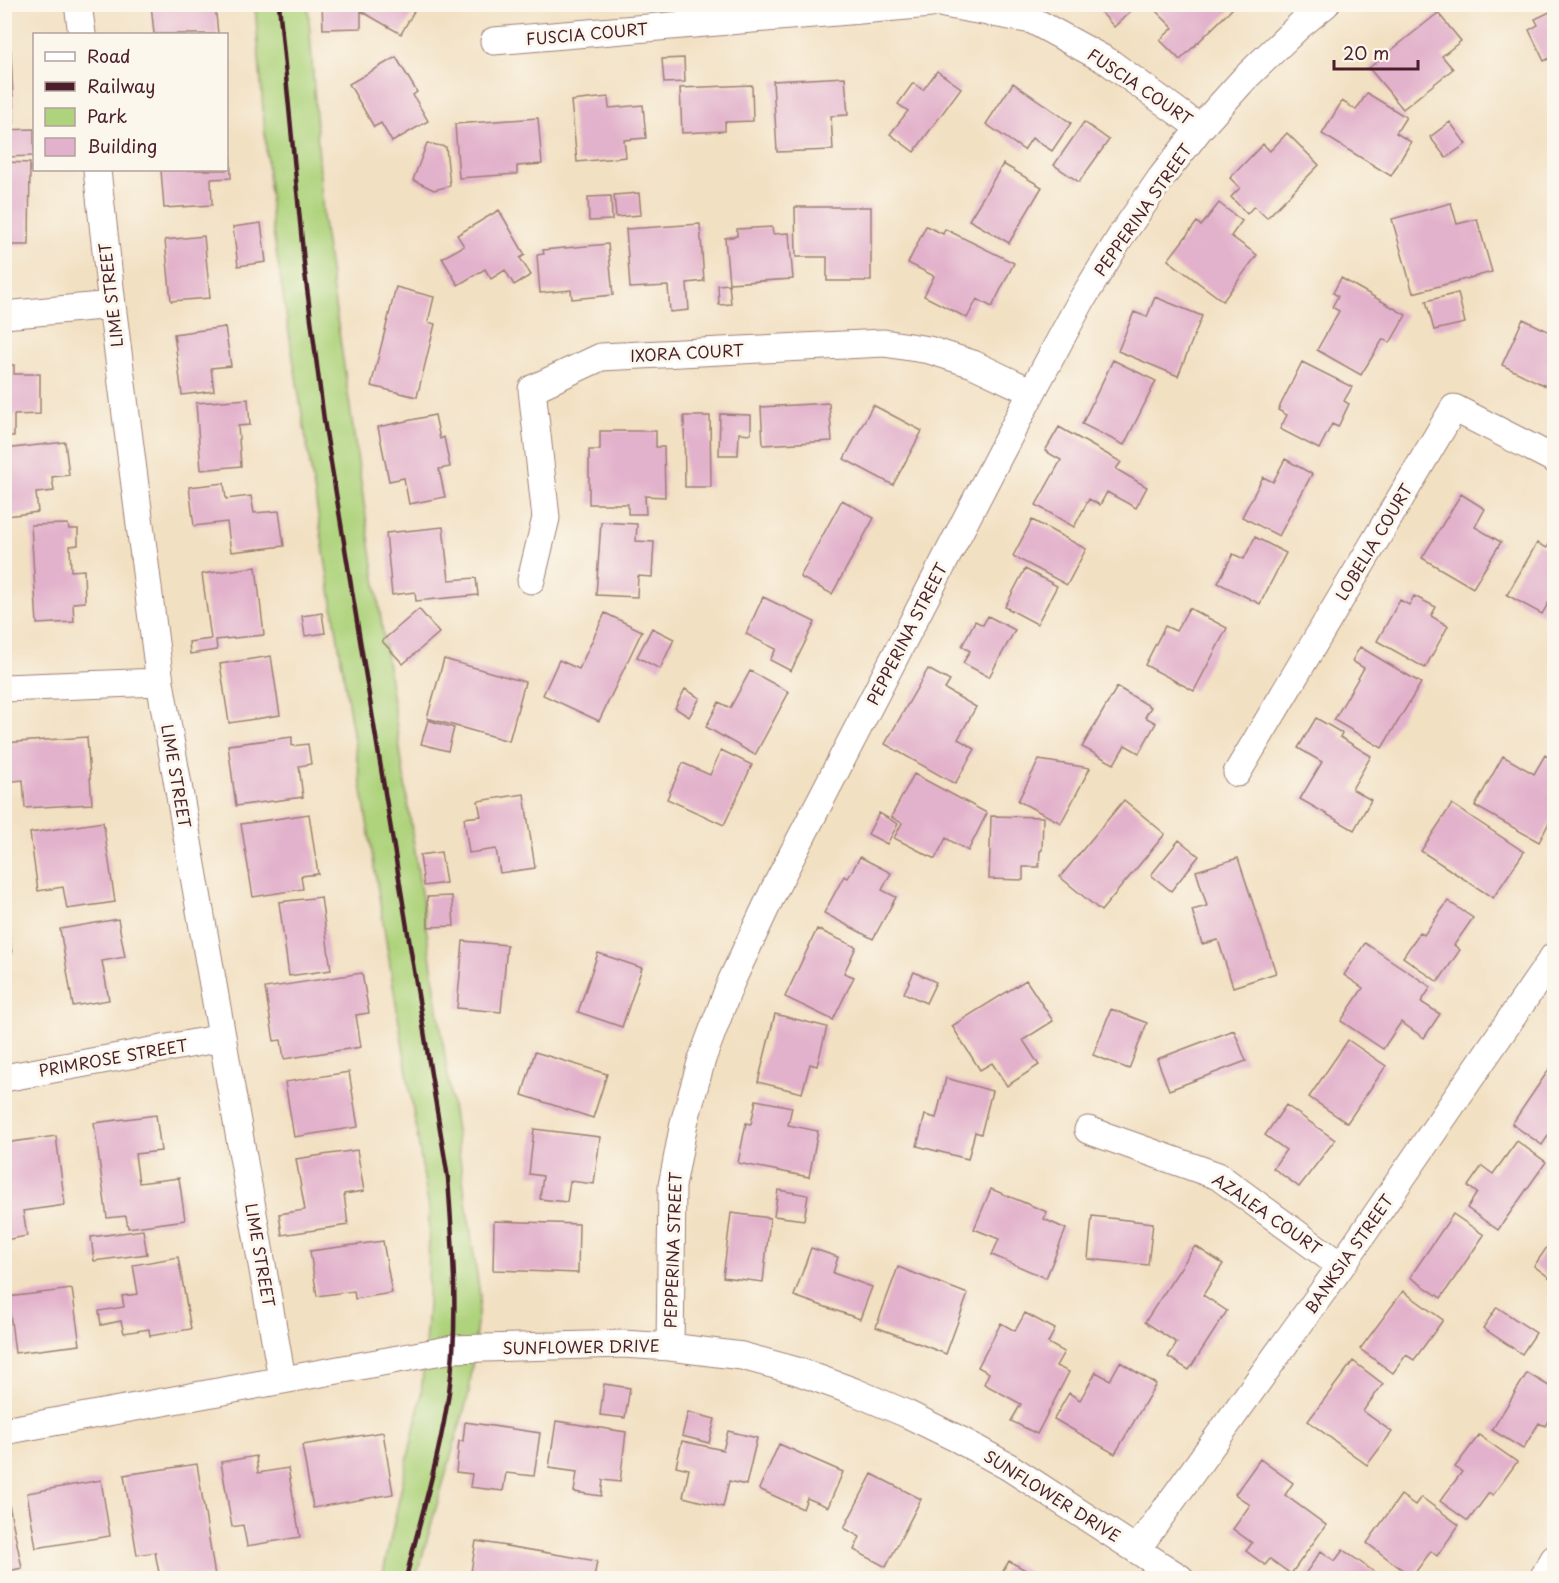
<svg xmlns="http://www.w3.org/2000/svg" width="1559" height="1583" font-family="'Playpen Sans',sans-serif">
  <rect width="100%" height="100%" fill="#fbf7ec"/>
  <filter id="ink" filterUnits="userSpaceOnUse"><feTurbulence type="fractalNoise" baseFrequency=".0167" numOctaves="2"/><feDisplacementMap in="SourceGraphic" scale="12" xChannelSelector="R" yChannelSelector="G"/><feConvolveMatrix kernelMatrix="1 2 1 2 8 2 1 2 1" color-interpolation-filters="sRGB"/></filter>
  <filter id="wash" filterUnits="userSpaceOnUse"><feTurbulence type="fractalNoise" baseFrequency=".008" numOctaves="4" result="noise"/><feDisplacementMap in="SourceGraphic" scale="24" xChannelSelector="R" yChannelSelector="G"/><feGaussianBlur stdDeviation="1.35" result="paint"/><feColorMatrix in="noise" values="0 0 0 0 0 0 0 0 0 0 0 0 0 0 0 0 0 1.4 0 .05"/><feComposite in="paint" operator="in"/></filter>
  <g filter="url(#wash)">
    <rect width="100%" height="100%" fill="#f2e0c2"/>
    <path fill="#aed37c" stroke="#7c7954" stroke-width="1.5" d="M255,5H308L324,230L480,1296L469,1393L416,1578H382L421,1397L428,1305L429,1210L272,226Z"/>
    <g id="blocks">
      <path fill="#e2b1cb" d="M151,4H215L218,34H154Z
        M322,4H418L401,34L361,11V28L323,29Z
        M1094,4H1138L1114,27Z
        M1150,5H1227L1232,9L1180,60L1160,40L1173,28Z
        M1554,10V63L1552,57L1544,61L1529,30L1538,25L1535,19Z
        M1438,13L1461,41L1442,56L1453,69L1403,109L1369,68Z
        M11,51L14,123H4V52Z
        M396,57L417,92L413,95L428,121L392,142L381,123L374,127L349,84Z
        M684,58L685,82L664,83L662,59Z
        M937,71L961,88L914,152L890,134L908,111L898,104L913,83L923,90Z
        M845,77L848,115L831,116L833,150L777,152L773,81Z
        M1013,83L1071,123L1052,151L1032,138L1024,150L986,124Z
        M752,85L753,121L725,122V131L682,133L680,88Z
        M1367,93L1406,117L1396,133L1411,142L1391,176L1322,134L1342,101L1356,110Z
        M608,97L609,108L643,105L646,138L624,140L626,157L577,162L571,101Z
        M538,118L542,164L517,166V174L459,178L455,124Z
        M1084,122L1109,140L1079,182L1054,165Z
        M1450,122L1466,144L1446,158L1430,137Z
        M34,129V156L4,157V130Z
        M1287,133L1319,165L1267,218L1254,206L1247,214L1231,197L1240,188L1230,178L1263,144L1270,151Z
        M427,143L446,147L450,186L434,190L413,180Z
        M230,147L231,178L211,179L212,205L164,208L161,170H226V148Z
        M4,162L30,163L29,245H4Z
        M1003,164L1042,187L1009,243L969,220Z
        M639,193L641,215L616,217L614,195Z
        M611,196L612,220L589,221L588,197Z
        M1219,203L1242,221L1231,236L1257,255L1223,301L1168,260L1197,222L1201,226Z
        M1451,203L1457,224L1477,219L1492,272L1413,293L1392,219Z
        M795,207H871V281H827V257H796Z
        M499,210L525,255L520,258L531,275L514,285L505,270L491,279L485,269L458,285L442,258L464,246L457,235Z
        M261,223L266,262L238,266L233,227Z
        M700,224L704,281L687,283L689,310L670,312L668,286L630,288L626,229Z
        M926,226L943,234L945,229L1014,263L992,307L977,299L967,318L924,296L934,276L908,263Z
        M772,227L773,234L789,233L793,279L729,283L725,238L737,236V229Z
        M204,236L210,298L171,301L165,240Z
        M608,244L613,295L572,299L571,290L540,293L537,255L544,254L543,250Z
        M1341,278L1406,315L1390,343L1383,339L1361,375L1317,350L1339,311L1332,307L1338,296L1333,293Z
        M729,284L731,304L719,305L718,285Z
        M396,287L434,297L428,322L435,324L417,397L371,386Z
        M1458,293L1465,323L1434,330L1426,301Z
        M1155,297L1202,316L1178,376L1118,351L1134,312L1147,317Z
        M1523,319L1554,334V390L1502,365Z
        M225,327L231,366L211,368L214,391L182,395L174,334Z
        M1113,360L1156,381L1124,445L1082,424Z
        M1302,362L1352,387L1344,401L1349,404L1338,427L1332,424L1319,449L1280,429L1287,415L1278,410Z
        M4,365H14V374H40V414L14,415V436H4Z
        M248,399L250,425L238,426L241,466L201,470L196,403Z
        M829,403L832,441L763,445L761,407Z
        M873,405L922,431L893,485L844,459Z
        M720,414L751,415V434L739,433L738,455H719Z
        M435,415L440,439L444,437L450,467L439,469L445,497L409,504L404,478L389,481L378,427Z
        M684,416H710L711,487H685Z
        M1059,427L1121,462L1116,469L1147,487L1136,508L1107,492L1100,505L1089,499L1074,527L1036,505L1061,460L1045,451Z
        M600,431H656V447H664L665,497L645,496L646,514H628V504H589V450H600Z
        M65,442L69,475L52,477L54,491L36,493L38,512L7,516L4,497V449Z
        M1285,459L1312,474L1279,536L1242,517L1263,477L1273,482Z
        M224,483L226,499L251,496L254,513L279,511L284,546L231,552L227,522L194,526L189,487Z
        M1461,494L1485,509L1475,527L1501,542L1473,588L1422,558Z
        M842,500L874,518L832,594L800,577Z
        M1032,520L1086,549L1067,585L1013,556Z
        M601,522L637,524L636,541L654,542L652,577L638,576L637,597L596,595Z
        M68,524L69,529H78V545L70,546L71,571L84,570L85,602L73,603L74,622L37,624L31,525Z
        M443,527L449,580L476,578L478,595L416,601L415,592L392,595L386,533Z
        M1554,534V605L1549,602L1542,614L1507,595L1537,543L1547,548Z
        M1255,537L1286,553L1260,604L1218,583L1233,554L1244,559Z
        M256,567L264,635L216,640L217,650L190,654L189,642L211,639L202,574Z
        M1025,569L1057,586L1037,624L1005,607Z
        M1414,596L1436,607L1431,616L1448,626L1425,668L1377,641L1400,600L1409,605Z
        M763,597L815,622L791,671L770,660L776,649L746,634Z
        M1189,608L1227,628L1194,691L1145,665L1165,626L1176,631Z
        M419,609L439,633L403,664L382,641Z
        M322,613L325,633L305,636L302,616Z
        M605,613L642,631L599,721L543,695L559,660L579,669Z
        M988,616L1015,630L989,677L963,663L970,651L962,646L975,621L983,625Z
        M652,628L674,639L660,669L637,657Z
        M1360,647L1421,683L1382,748L1334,720L1364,668L1352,661Z
        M271,656L280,715L229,723L220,664Z
        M444,659L525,682L509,741L427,718Z
        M928,669L950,681L945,689L976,707L958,739L975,749L955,784L885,744Z
        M750,671L789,692L755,755L706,727L719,702L730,708Z
        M1117,687L1151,707L1145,717L1156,723L1139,753L1125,745L1114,764L1082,747Z
        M685,689L700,698L689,717L675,708Z
        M1316,718L1342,733L1340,737L1371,756L1352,789L1371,800L1354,830L1300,799L1322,762L1298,748Z
        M428,720L454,728L448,751L421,744Z
        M87,737L92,804L25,808L23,780L4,782V743Z
        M292,737V746L308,744L311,764L299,766L303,797L236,806L228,745Z
        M721,750L752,765L724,825L667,799L683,763L710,775Z
        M1545,755L1554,761V813L1539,842L1475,806L1503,756L1534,774Z
        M1039,760L1090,768L1061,823L1018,801Z
        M914,774L987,813L968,851L946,838L935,859L894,838L902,823L891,817Z
        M524,794L535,868L500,873L496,849L469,853L464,818L481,816L478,801Z
        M1124,800L1165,834L1101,911L1060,877Z
        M1452,804L1524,852L1493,898L1421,851Z
        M879,813L898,824L887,844L868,834Z
        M309,814L318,874L301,876L303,889L253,897L241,824Z
        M991,816L1043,817L1042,850L1040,851L1039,867H1023V880L989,879Z
        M103,822L115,902L67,909L63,887L38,891L30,833Z
        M1179,840L1199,856L1171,891L1151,875Z
        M441,852L446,883L424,886L420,855Z
        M860,857L891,873L882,890L896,897L873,939L824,913L844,876L848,878Z
        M1238,858L1276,973L1233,987L1218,940L1202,944L1192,910L1207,906L1196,871Z
        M452,896L454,926L428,927L427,897Z
        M321,897L331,970L289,976L279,902Z
        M1448,901L1473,918L1454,945L1460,950L1438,982L1403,957L1420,932L1424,935Z
        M4,919H7L12,954L4,955Z
        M118,919L125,957L102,961L109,1000L73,1006L60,929Z
        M817,929L856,947L844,973L854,977L833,1020L785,997Z
        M463,941L507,945L501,1012L457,1008Z
        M1365,943L1431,987L1421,1002L1440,1014L1424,1038L1401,1022L1383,1049L1341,1021L1363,988L1344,975Z
        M598,953L642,968L622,1027L578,1012Z
        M914,972L936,982L926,1003L904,993Z
        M362,973L369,1013L356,1015L361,1047L284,1059L281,1040L274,1041L265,988Z
        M1026,980L1053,1021L1023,1040L1039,1065L1007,1086L992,1063L980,1070L952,1026Z
        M1111,1009L1147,1023L1129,1069L1093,1055Z
        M775,1014L827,1027L817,1066L810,1064L802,1093L758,1082Z
        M1234,1030L1246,1061L1169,1090L1157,1059Z
        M1348,1040L1386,1066L1347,1123L1309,1097Z
        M535,1052L607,1074L593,1118L522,1095Z
        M1554,1062V1127L1542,1145L1512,1124Z
        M349,1072L358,1127L294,1137L285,1082Z
        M946,1078L992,1091L981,1134L975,1132L968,1159L917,1146L925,1115L936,1118Z
        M756,1100L792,1107L788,1125L818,1131L809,1177L738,1163L746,1123L751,1124Z
        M1286,1105L1335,1140L1299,1187L1273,1168L1286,1150L1265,1135Z
        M156,1115L161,1151L135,1154L139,1183L179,1178L185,1220L128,1228L126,1216L107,1218L94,1123Z
        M534,1129L600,1137L594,1184L570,1181L567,1202L540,1199L543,1176L529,1174Z
        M56,1136L65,1205L23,1211L27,1236L4,1240V1143Z
        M1517,1141L1546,1162L1498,1230L1467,1208L1477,1193L1468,1186L1482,1166L1493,1174Z
        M357,1150L364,1191L344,1194L348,1225L282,1235L279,1214L305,1210L296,1159Z
        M991,1189L1047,1212L1044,1219L1066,1229L1046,1278L992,1255L999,1239L974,1229Z
        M778,1190L808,1195L804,1220L774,1216Z
        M731,1213L770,1218L763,1282L723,1277Z
        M1453,1214L1484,1235L1441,1298L1410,1277Z
        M1092,1216L1153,1223L1148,1265L1088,1259Z
        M494,1221L579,1224L578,1273L493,1270Z
        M143,1230L147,1254L94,1261L91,1237Z
        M1554,1237V1281L1534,1266Z
        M383,1241L392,1293L355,1299L354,1291L317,1296L310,1251Z
        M1195,1246L1223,1264L1203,1295L1227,1311L1189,1370L1168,1357L1177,1343L1145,1322Z
        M811,1248L838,1257L833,1273L872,1287L860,1319L794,1296Z
        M178,1257L191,1329L150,1336L149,1329L124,1333L121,1321L101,1325L99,1311L124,1307L122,1296L138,1294L133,1265Z
        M898,1267L968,1294L946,1354L876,1327Z
        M72,1289L80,1345L15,1353L8,1297Z
        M1403,1291L1443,1320L1414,1360L1406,1355L1393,1373L1360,1349Z
        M1497,1307L1536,1333L1522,1354L1483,1328Z
        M1025,1313L1055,1329L1048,1343L1064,1352L1056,1366L1069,1372L1037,1434L1011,1421L1021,1404L984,1384L989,1373L978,1367L1001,1323L1015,1331Z
        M1353,1361L1383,1384L1363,1411L1392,1432L1367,1465L1308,1421Z
        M1120,1362L1156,1384L1115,1454L1054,1419L1069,1393L1080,1400L1096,1372L1110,1380Z
        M1527,1373L1554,1389V1410L1545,1426L1539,1423L1523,1449L1492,1430Z
        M604,1384L630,1388L625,1418L600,1415Z
        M688,1412L715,1419L709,1443L682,1436Z
        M556,1421L626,1432L620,1482L603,1480L601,1496L574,1492L577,1472L549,1468Z
        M465,1422L540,1433L534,1476L506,1473L503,1491L470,1487L472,1474L456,1472L459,1441H463Z
        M728,1431L757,1438L746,1485L729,1481L723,1507L683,1497L689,1469L676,1466L682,1441L723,1450Z
        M383,1432L393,1494L313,1508L302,1445Z
        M1479,1435L1517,1462L1493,1495L1489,1493L1468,1521L1440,1501L1462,1472L1455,1467Z
        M779,1444L843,1472L828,1507L807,1498L803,1509L759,1489Z
        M256,1456L258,1473L288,1468L300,1537L247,1546L243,1525L232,1527L221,1462Z
        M1260,1459L1293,1483L1285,1495L1326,1525L1291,1574L1270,1559L1265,1565L1246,1551L1252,1543L1233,1529L1250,1505L1235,1494Z
        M197,1464L215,1576L197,1578H160L155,1552L137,1555L124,1475Z
        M872,1474L921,1499L886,1567L854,1550L860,1537L844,1528Z
        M101,1480L110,1536L36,1548L27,1493Z
        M7,1495L22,1568L4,1572V1496Z
        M1401,1495L1415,1505L1421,1497L1459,1525L1437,1556L1431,1551L1412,1577L1367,1543Z
        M476,1541L597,1561L594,1578H470Z
        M1343,1550L1383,1578H1302L1321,1551L1335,1561Z
        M1009,1561L1040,1578H999Z"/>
    </g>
  </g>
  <g filter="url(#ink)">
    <use href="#blocks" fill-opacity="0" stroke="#9e8076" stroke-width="1.5"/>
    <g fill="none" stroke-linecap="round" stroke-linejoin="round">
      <g stroke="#9e8076" stroke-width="29">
        <path id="minor" d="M78,4L82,34
          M944,4L1032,20L1109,62L1200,128
          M494,41L931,4
          M97,170L112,305L160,682L282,1379
          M4,315L112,305
          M531,580L546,518L532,389L601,357L884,343L929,350L973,364L1032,392
          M4,688L160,682
          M1237,773L1454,408L1554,459
          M4,1078L222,1038
          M1088,1130L1218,1176L1341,1266
          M670,1347L672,1186L684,1123L702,1059L731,982L774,890L1032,392L1081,301L1123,233L1161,178L1200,128L1244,79L1299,26L1326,4
          M4,1431L453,1349L623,1344L670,1347L742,1356L797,1371L855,1392L907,1414L960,1440L1009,1467L1180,1578
          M1137,1549L1341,1266L1554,956
          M1543,1578L1554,1559"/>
      </g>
      <use href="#minor" stroke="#fff" stroke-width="27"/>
      <path stroke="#4a1f2b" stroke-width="4.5" d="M279,4L305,273L324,420L448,1178C453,1249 459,1321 449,1392C440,1455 421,1516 406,1578"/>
    </g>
  </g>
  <g text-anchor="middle" stroke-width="6" stroke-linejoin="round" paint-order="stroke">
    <g font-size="16" fill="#4a1f2b" stroke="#fbf7ec">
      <text transform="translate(587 34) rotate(-5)" y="6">FUSCIA COURT</text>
      <text transform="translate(1140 87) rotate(34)" y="6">FUSCIA COURT</text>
      <text transform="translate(1143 210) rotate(-55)" y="6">PEPPERINA STREET</text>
      <text transform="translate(111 295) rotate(-97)" y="6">LIME STREET</text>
      <text transform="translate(687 353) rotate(-3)" y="6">IXORA COURT</text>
      <text transform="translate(1374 542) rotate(-59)" y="6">LOBELIA COURT</text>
      <text transform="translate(907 634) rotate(-63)" y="6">PEPPERINA STREET</text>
      <text transform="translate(176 776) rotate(80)" y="6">LIME STREET</text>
      <text transform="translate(113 1058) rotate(-10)" y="6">PRIMROSE STREET</text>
      <text transform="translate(1267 1214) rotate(35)" y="6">AZALEA COURT</text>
      <text transform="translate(673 1250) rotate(-88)" y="6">PEPPERINA STREET</text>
      <text transform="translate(1349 1254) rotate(-55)" y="6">BANKSIA STREET</text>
      <text transform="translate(260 1255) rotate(80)" y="6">LIME STREET</text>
      <text transform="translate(581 1347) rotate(-1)" y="6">SUNFLOWER DRIVE</text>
      <text transform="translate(1052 1496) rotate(32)" y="6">SUNFLOWER DRIVE</text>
    </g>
  </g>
  <rect width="1559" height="1583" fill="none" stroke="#fbf7ec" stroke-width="24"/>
  <rect x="33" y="33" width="195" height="138" fill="#fbf7ec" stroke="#b4a19f" stroke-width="1.5"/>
  <rect x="45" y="52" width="30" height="9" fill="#ffffff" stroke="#b4a19f" stroke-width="1.5"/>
  <text x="87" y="63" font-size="18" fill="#4a1f2b">Road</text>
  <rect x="45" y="82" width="30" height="9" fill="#4a1f2b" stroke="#b4a19f" stroke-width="1.5"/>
  <text x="87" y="93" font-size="18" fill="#4a1f2b">Railway</text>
  <rect x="45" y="108" width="30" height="18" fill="#aed37c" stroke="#b4a19f" stroke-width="1.5"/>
  <text x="87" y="123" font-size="18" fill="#4a1f2b">Park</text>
  <rect x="45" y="138" width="30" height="18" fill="#e2b1cb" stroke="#b4a19f" stroke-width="1.5"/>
  <text x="87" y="153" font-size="18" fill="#4a1f2b">Building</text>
  <path d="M1334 60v9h84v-9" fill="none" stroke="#4a1f2b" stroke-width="3"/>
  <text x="1343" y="60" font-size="18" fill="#4a1f2b" stroke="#fbf7ec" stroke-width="4.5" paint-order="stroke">20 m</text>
</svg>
